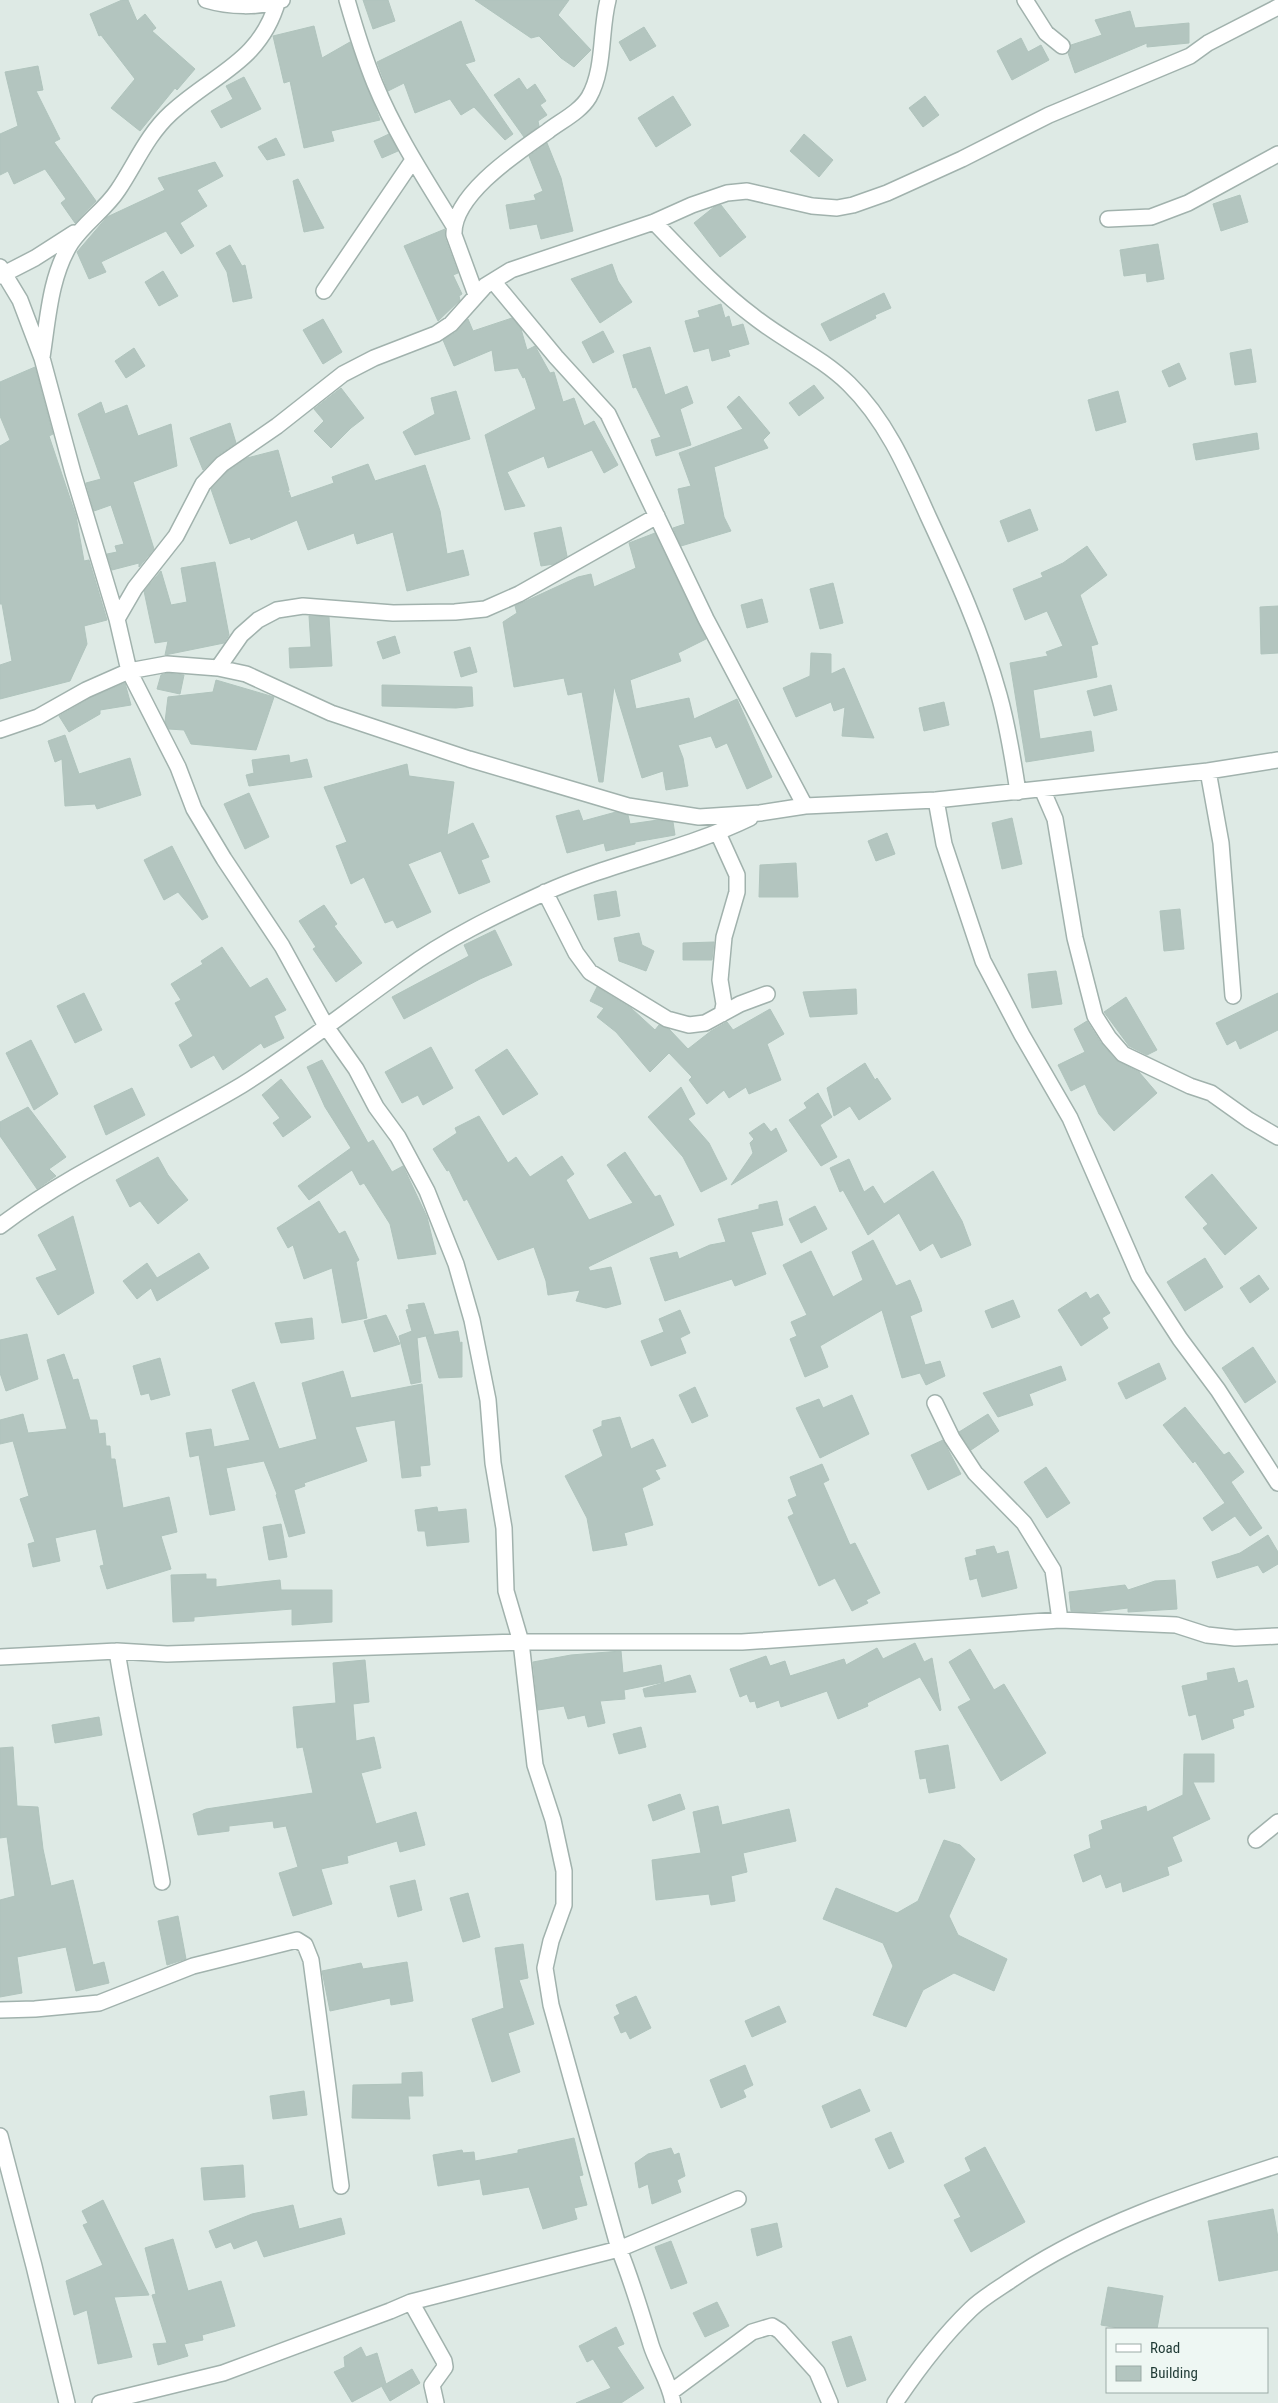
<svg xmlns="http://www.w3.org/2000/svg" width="1278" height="2403" font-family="'Roboto Condensed',sans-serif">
  <rect width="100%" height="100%" fill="#deeae5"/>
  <path fill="#b3c5bf" stroke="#b0c4bd" d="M122,0H128L137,21L145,14L156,28L152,31L195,69L177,90L175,88L140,131L111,108L135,79L101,35L99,36L90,14Z
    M363,0H388L395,21L373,29Z
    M475,0H569L558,15L591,50L574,67L561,58L539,36L531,38Z
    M1130,11L1135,28L1189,23V43L1147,47V43L1075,73L1068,53L1071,45L1102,35L1095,20Z
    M461,21L475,61L465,64L513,134L505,140L474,107L461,115L450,99L415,113L404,83L388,91L380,70L377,62Z
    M314,26L322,58L350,42L380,120L331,131L334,141L304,148L290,81L284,83L273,36Z
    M644,27L656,46L630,61L619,42Z
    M1021,38L1028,52L1041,45L1049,60L1012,80L997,51Z
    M38,66L43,90L36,91L60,139L54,142L96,201L75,223L61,203L66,199L45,169L14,184L8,171L0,175V134L18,126L5,72Z
    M244,77L261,109L221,128L211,111L233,99L226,86Z
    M519,78L527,90L535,84L546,101L540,105L547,115L538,121L539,126L524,137L494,95Z
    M673,96L691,125L656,147L638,118Z
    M925,96L939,115L923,127L909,108Z
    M389,134L398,151L382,158L374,141Z
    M804,134L833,160L819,177L790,151Z
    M276,138L285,155L267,160L258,147Z
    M547,143L561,178L573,231L541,239L537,224L510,229L506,205L536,200L534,195L543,191L529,156Z
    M215,162L223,176L197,190L207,206L180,223L194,246L181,254L166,231L101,262L106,272L89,279L77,252L107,217L165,190L158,178Z
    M298,179L324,228L304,232L293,181Z
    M1240,195L1248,222L1221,231L1213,204Z
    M721,205L746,237L720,257L694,223L714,207Z
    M445,229V238L458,273L453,275L462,294L459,296L460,300L438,321L404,246Z
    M1158,244L1164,279L1147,282L1146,273L1124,276L1120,250Z
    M230,245L242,266L245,265L252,298L233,302L227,272L216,253Z
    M612,264L618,281L632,302L600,323L571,279Z
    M163,271L178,296L159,306L145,282Z
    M884,293L891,308L875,315L876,318L830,341L821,324Z
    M721,304L725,318L729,316L732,327L743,324L749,344L728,350L730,356L712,361L709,348L694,352L685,321L700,317L698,311Z
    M512,318L521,329L527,350L535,346L550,373L554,372L563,402L574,398L584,426L594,421L618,465L604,473L592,450L548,468L544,456L507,472L525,506L505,510L485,435L536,409L525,377L523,378L518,368L495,371L492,350L454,366L443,340L456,332L468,319L473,331Z
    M323,319L342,352L323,364L303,330Z
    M603,331L614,352L593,363L582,342Z
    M650,347L665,395L687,386L693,403L680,409L691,445L656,456L651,440L661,437L636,387L633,388L623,355Z
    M134,348L145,366L126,378L115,361Z
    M1251,349L1256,382L1235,385L1230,353Z
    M1179,363L1186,379L1169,387L1162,371Z
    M35,367L53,434L49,436L76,516L84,561L89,560L107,620L84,626L87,644L70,681L0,699V665L12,661L2,604H0V446L10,440L0,416V382Z
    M814,385L824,398L799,416L789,403Z
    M341,388L364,418L351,428L331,448L314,431L324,421L314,409Z
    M456,391L470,439L415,455L403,432L435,414L431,398Z
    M1118,391L1126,422L1096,431L1088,400Z
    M739,396L770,433L763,440L768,448L714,467L724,517L731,531L681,546L673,528L685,524L678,489L691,486L679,453L743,429L727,407Z
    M101,402L105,414L127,405L138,436L171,424L177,466L133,482L154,549L139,567V563L112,570L107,554L117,552L115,546L124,544L111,505L94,511L86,483L101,479L78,414Z
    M230,423L236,443L217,456L203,470L190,438Z
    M1257,433L1259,449L1196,460L1193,444Z
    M278,450L289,490L287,493L289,492L291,498L334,483L332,477L368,464L375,481L425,465L440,511L447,554L463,550L469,575L407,591L393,532L357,544L354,533L308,550L297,520L251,540L250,537L230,544L211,489L228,471L247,458Z
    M1030,509L1038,530L1008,542L1000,521Z
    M561,527L567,556L554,564L541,566L534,533Z
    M655,533L706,639L678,653L681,661L630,680L636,709L689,698L694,719L737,699L772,777L747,789L727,743L716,748L711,736L678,745L683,758L688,786L666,790L663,771L642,778L614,686L603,782H599L582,692L568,695L564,678L514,687L503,622L517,613L515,606L578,577L591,574L594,587L636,568L629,543Z
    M1087,546L1107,575L1080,595L1098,644L1091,646L1097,677L1033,690L1040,739L1091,731L1094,751L1026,762L1010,663L1048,656L1046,652L1063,646L1047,611L1025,620L1013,589L1043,577L1041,573L1063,563Z
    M215,562L229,635L224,643L165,655L168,641L155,643L144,591L161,571L171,605L187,602L181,568Z
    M833,583L843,623L820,629L810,589Z
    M762,599L768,622L747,628L741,605Z
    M1278,606V653L1261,654L1260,607Z
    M309,616L329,617L332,666L290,668L289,648L311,647Z
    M395,636L400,653L383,659L377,642Z
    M470,647L477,672L461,677L454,652Z
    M811,653L831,654V674L844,668L874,738L842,736L845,707L834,711L831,702L796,717L783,688L810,676Z
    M167,673L184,675L180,694L157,689L161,675Z
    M216,680L274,697L256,750L191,744L184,730L169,729L165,722L168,697L213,692Z
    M125,683L131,705L100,710V714L69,732L59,716L90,698Z
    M382,685L472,687L473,706L456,708L382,706Z
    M1111,685L1117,710L1094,716L1087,691Z
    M944,702L949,725L924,731L919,708Z
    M65,735L79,774L130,758L141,795L97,809L95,804L65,806L62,759L55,762L48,741Z
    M289,755L290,763L307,759L312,777L249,786L246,775L254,773L252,760Z
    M407,764L409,776L454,782L447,835L473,823L489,857L481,860L490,882L459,894L441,851L408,864L431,912L397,928L393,920L385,923L364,877L351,884L336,846L347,842L324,787Z
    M249,793L269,837L245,849L224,804Z
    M579,810L583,821L616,812L628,815L630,824L658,820L673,822L675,835L635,842V844L606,851L604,843L567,853L556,816Z
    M1012,818L1022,864L1002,869L992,823Z
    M887,833L895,854L876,861L868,841Z
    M172,846L208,917L202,920L178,892L164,900L144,860Z
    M796,863L798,897H759L760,865Z
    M616,891L620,916L598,920L594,895Z
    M324,905L337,924L334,926L362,963L336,982L313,949L316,947L299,921Z
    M1180,909L1184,949L1164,951L1160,911Z
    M495,930L512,965L480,979L404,1019L392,997L469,956L464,945Z
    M639,933L642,945L654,951L646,971L619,961L614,938Z
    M714,942L712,960H683V943Z
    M222,947L250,988L267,978L286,1010L274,1016L284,1038L264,1048L261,1043L223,1070L214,1055L191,1068L179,1045L193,1036L175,1003L181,1000L171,984L203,964L201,961Z
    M1056,971L1062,1004L1032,1008L1028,974Z
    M597,987L631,1008L655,1030L659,1025L669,1029L688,1049L711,1031L727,1022L733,1030L770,1009L784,1034L767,1044L781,1080L749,1094L746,1087L729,1098L724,1090L707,1104L689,1080L692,1077L669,1053L650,1072L616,1032L597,1017L604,1008L590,1001Z
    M856,989L857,1014L810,1017L803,992Z
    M84,993L102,1030L75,1043L57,1006Z
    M1278,993V1030L1240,1049L1236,1040L1227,1045L1216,1023Z
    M1126,997L1157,1050L1147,1055L1129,1046L1104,1012Z
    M1087,1021L1101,1043L1116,1060L1139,1072L1157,1093L1114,1131L1099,1114L1085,1084L1071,1091L1058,1065L1085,1052L1074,1029Z
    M31,1040L58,1094L34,1110L6,1053Z
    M431,1047L453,1088L423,1105L418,1095L402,1103L385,1072Z
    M507,1049L538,1094L503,1115L475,1070Z
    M322,1060L368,1143L373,1140L392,1172L403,1166L427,1217L436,1254L398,1259L390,1224L364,1183L360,1185L352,1170L309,1200L298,1186L351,1148L325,1107L307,1067Z
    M865,1063L875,1080L877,1078L891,1099L859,1120L850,1106L834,1116L827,1088Z
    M281,1079L311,1117L283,1137L273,1123L280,1118L262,1095Z
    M681,1087L695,1114L688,1119L709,1143L727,1179L701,1192L683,1157L648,1117Z
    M132,1088L145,1115L106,1135L94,1106Z
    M818,1093L832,1117L820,1125L837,1157L821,1166L789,1120L807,1108L804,1103Z
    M28,1107L66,1157L49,1169L56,1176L37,1189L0,1136V1122Z
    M479,1116L508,1163L516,1157L530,1177L562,1156L574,1174L566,1180L589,1220L633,1203L607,1165L625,1152L655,1197L660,1195L674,1225L588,1267L590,1271L611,1267L621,1304L606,1308L576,1301L580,1290L548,1295L546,1281L534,1247L498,1260L467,1199L464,1201L449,1170L447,1171L433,1149L457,1133L455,1128Z
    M764,1123L771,1132L776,1128L787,1151L731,1185L753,1153L750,1143L754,1139L749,1133Z
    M158,1157L168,1175L188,1200L158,1224L140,1201L130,1207L116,1180Z
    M849,1159L864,1192L873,1186L884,1204L933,1171L962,1221L971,1245L941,1258L933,1243L920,1251L899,1213L868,1235L843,1190L840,1192L830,1168Z
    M1212,1174L1257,1228L1225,1255L1203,1228L1208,1224L1185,1197Z
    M319,1201L339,1234L345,1231L359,1260L356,1262L367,1318L342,1323L332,1268L304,1279L293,1245L288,1248L277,1228Z
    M777,1201L783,1225L751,1232L766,1274L735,1286L732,1279L665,1301L650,1258L677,1252L679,1259L710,1245L726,1242L718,1219L759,1209V1205Z
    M815,1206L827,1229L801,1243L789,1219Z
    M73,1216L94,1293L58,1315L36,1278L57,1270L38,1235Z
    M873,1240L896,1286L910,1280L919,1301L922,1311L910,1316L925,1365L940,1361L945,1376L926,1385L920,1373L902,1378L882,1310L820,1346L828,1367L805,1377L790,1339L797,1336L791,1322L807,1315L783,1265L811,1251L833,1297L863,1280L852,1252Z
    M199,1253L209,1268L157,1301L151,1288L137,1299L123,1281L147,1263L157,1278Z
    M1205,1258L1223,1287L1185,1311L1167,1282Z
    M1259,1275L1269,1289L1250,1303L1240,1288Z
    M1086,1292L1090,1299L1098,1294L1110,1313L1102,1318L1108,1328L1081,1346L1058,1310Z
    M1013,1300L1020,1317L992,1328L985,1311Z
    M424,1303L434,1334L417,1338L421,1382L411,1384L399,1336L412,1331L406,1310L409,1309L408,1305Z
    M680,1310L690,1333L680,1338L686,1353L651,1366L641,1341L664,1332L659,1319Z
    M386,1315L400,1344L374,1352L364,1321Z
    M312,1318L314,1339L281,1343L275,1323Z
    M458,1331L460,1343L462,1342V1377L439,1378L426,1336Z
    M27,1334L38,1379L6,1391L0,1373V1340Z
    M1253,1347L1276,1382L1245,1403L1222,1368Z
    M64,1354L73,1380L78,1379L90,1420H97L99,1434L105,1433L106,1446H110L111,1459H115L123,1508L169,1497L177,1532L161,1536L171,1569L107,1589L100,1566L104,1565L96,1529L55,1538L60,1561L33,1567L28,1544L35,1542L20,1499L29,1496L13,1441L0,1444V1420L23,1414L28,1433L67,1429L47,1360Z
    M160,1358L170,1395L151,1400L149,1393L141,1395L133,1366Z
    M1159,1363L1166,1379L1126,1399L1118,1383Z
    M1061,1366L1066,1380L1029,1394L1033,1405L998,1417L983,1393Z
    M343,1371L351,1398L422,1384L430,1465L420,1466L421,1476L402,1478L395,1420L355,1427L367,1461L304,1483L305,1486L294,1490L305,1533L289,1537L276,1495L277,1494L264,1461L226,1468L235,1510L210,1515L199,1455L190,1457L186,1433L211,1429L214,1447L250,1440L232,1390L254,1382L279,1449L317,1439L302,1383Z
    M695,1387L708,1416L692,1423L679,1395Z
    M852,1395L869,1434L820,1458L796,1408L819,1399L823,1408Z
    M1185,1407L1224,1455L1229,1452L1244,1472L1231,1482L1262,1528L1250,1536L1235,1516L1212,1531L1203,1518L1225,1503L1195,1461L1193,1463L1163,1425Z
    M988,1414L999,1431L971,1450L959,1432Z
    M620,1417L631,1449L653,1439L666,1466L655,1470L660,1479L642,1488L653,1525L624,1533L627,1545L593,1551L587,1518L565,1476L603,1456L593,1430L602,1426V1421Z
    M943,1440L961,1474L928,1490L911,1455Z
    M822,1464L829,1480L823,1483L850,1545L855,1543L880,1593L866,1600L868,1603L852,1611L835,1578L819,1586L788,1517L794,1514L788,1500L797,1496L790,1477Z
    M1046,1467L1070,1503L1047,1518L1024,1482Z
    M437,1507L438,1512L466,1509L469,1542L427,1546L425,1531H418L415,1510Z
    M281,1524L287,1557L269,1560L263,1527Z
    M1268,1535L1278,1552V1564L1263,1573L1258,1565L1217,1578L1212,1562L1240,1553Z
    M994,1546L997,1554L1008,1551L1017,1588L982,1597L977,1578L970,1580L965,1558L977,1555L976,1550Z
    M206,1574V1579H216V1587L280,1580L281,1590H332V1622L292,1625V1609L194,1617V1621L173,1622L171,1575Z
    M1175,1580L1177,1609L1128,1612V1608L1095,1612L1071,1611L1069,1592L1125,1585L1128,1590L1155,1581Z
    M915,1643L924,1662L932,1658L941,1710L940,1711L920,1677L867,1703L868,1706L838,1719L827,1691L781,1707L779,1700L757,1708L755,1701L750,1702L747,1694L740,1697L730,1669L766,1656L770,1666L785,1661L790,1676L844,1659L846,1665L877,1648L883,1659Z
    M970,1649L994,1690L1004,1684L1046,1753L1001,1781L958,1707L971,1700L949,1662Z
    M621,1651L623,1673L661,1665L664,1682L624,1690L625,1699L600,1701L605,1723L588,1727L585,1715L568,1719L564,1706L538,1710L533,1662L571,1655Z
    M365,1660L369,1702L353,1704L356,1741L374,1737L381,1768L361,1773L376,1824L416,1812L425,1845L400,1852L397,1841L347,1856L348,1863L321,1869L332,1904L293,1916L279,1873L298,1867L286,1826L274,1828L273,1821L229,1826V1831L198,1835L193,1814L206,1809L313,1793L303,1747L297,1748L293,1707L336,1703L333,1663Z
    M1234,1668L1238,1683L1247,1680L1254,1707L1243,1710L1244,1715L1232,1719L1234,1728L1202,1740L1196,1714L1189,1716L1182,1686L1208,1680L1207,1673Z
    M690,1675L696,1692L645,1697L643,1689Z
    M99,1717L102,1735L55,1743L52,1725Z
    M641,1727L646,1747L619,1754L613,1734Z
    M948,1745L955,1788L929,1793L926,1778L920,1779L915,1751Z
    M13,1747L17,1806L38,1807L43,1849L51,1886L73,1880L93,1965L104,1962L109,1983L76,1991L66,1947L17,1957L22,1993L0,1997V1900L15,1896L7,1837L0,1838V1748Z
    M1184,1754H1214V1782H1193L1210,1819L1172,1837L1182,1861L1167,1867L1169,1875L1123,1892L1121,1882L1106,1888L1101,1874L1083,1882L1074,1855L1091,1848L1089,1835L1103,1829L1101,1821L1146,1806L1147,1812L1183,1795Z
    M680,1794L685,1809L653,1821L648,1805Z
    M718,1806L722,1825L789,1809L796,1841L743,1853L747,1872L731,1876L735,1901L711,1905L709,1894L656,1900L652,1860L701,1853L693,1812Z
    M944,1840L960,1845L975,1859L949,1916L958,1935L1007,1959L994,1991L954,1973L923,1990L906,2027L873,2015L893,1966L883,1943L823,1919L836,1888L897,1913L918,1901Z
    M415,1880L422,1910L398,1917L390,1886Z
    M468,1893L480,1937L463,1942L450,1898Z
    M178,1916L186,1959L167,1965L158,1921Z
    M523,1944L528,1978L519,1980L534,2024L508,2033L520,2072L492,2082L472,2019L504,2008L495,1948Z
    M407,1962L413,2001L391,2005L390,1998L330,2011L322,1971L361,1963L363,1969Z
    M636,1996L651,2028L630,2039L626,2031L621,2033L614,2017L620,2014L616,2005Z
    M779,2006L786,2022L752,2037L745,2021Z
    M745,2065L753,2085L743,2090L746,2097L721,2108L710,2080Z
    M422,2072L423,2096H408L410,2119L352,2118L353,2085L402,2084V2073Z
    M860,2089L870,2111L831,2128L822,2106Z
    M304,2091L307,2115L273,2119L270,2096Z
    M891,2132L904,2162L889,2169L875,2139Z
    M574,2138L583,2175L579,2176L587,2205L574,2208L577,2219L543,2229L529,2187L483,2195L480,2179L438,2186L433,2155L462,2150L463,2153L474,2152L475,2161L518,2153V2150Z
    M985,2147L1025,2222L971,2252L954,2220L961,2217L944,2185L971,2171L965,2158Z
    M671,2148L674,2155L679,2153L685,2176L677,2180L681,2192L652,2204L648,2184L639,2188L635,2163L648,2154Z
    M243,2165L245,2197L204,2200L201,2168Z
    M103,2200L149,2295L114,2297L132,2357L98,2364L87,2310L74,2315L66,2281L103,2265L83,2225L88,2223L82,2211Z
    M293,2205L299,2229L341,2218L345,2234L264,2257L257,2240L234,2249L231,2242L216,2248L209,2231L252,2214Z
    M1273,2209L1278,2238V2270L1219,2281L1208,2221Z
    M777,2223L782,2247L757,2256L751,2229Z
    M173,2239L188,2291L221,2281L235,2326L202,2335L203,2340L184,2344L188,2356L158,2365L153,2344L167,2343L152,2295L156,2294L145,2248Z
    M671,2241L687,2283L671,2289L655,2247Z
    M1108,2287L1163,2296L1157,2329H1124L1101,2325Z
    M717,2302L729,2326L705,2337L693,2313Z
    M616,2327L624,2344L617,2347L644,2388L621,2403H576L611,2388L593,2359L587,2362L579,2346Z
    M851,2336L866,2380L847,2387L832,2342Z
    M361,2347L366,2357L377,2353L386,2384L412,2369L420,2383L390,2401L382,2387L384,2385L352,2402L334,2372L345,2367L344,2357Z"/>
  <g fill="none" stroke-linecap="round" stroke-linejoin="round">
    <g stroke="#a1b2ad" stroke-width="18">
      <path id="minor" d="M206,0C229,7 259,8 282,0
        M347,0C355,28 364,57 375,84C396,135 426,180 454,226
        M1025,0L1046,33L1062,46
        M1108,219L1151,217L1188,203L1278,154
        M654,222C686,255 717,289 753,316C784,341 820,356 849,384C886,420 907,469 928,516C955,574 982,633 999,695C1008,727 1013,759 1018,792
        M0,267L20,300L42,358L73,473L117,619L129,671L178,767L194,809L224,859L282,946L327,1028L356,1069L376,1107L398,1137L427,1191L456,1264L472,1320L488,1400L493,1463L504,1528L506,1591L521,1642L535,1765L553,1820L564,1871V1905L551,1941L545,1968L551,2005L619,2249C632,2281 641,2312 651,2345C657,2364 670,2383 673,2403
        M0,276L35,258L74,233
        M493,281L556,357L608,414L706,619L805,806
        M324,291L413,160
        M476,295L454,235C452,195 518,152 548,131C561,121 580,112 589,97C605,69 600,30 608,0
        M42,357C48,319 50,276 71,243C84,223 105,210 118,190C136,163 147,135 171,113C214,73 260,63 278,0
        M117,619L135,588L176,536L203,484L222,464L277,426L343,374L374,358L436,334L451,324L485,286L511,270L654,222L692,205L727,193L747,191L812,206L837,208L853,205L887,193L962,159L1049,115L1190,56L1208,43L1278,7
        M218,668L241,635L258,620L277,610L303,606L393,613L455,612L485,609L519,594L657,516
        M0,730L38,717L86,690L129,671L167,664L218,668L246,674L331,713L469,759L628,806L699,817L760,813L805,806L936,800L1208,771L1278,760
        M1208,771L1221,843L1233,996
        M1042,789L1055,819L1075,938L1095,1016L1109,1038L1123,1054L1190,1086L1211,1093L1249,1120L1278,1137
        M936,800L944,844L983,961L1022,1035L1070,1118L1139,1276L1180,1339L1218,1390L1278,1483
        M718,833L737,875V892L724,937L720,980L724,1004L722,1014
        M545,892L576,953L590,972L667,1019L689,1025L705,1023L740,1004L767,994
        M0,1226C75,1169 162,1133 242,1085C298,1050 350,1008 404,970C446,939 496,915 544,893C610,863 684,850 750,818
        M935,1403L952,1438L975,1473L1024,1523L1053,1570L1060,1620
        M117,1651C129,1729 149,1805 162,1882
        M0,1657L117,1651L167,1654L521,1642H742L1060,1620L1176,1625L1207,1635L1235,1638L1278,1636
        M1256,1840L1278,1822
        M0,2010L35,2009L99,2003L193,1966L297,1940L305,1945L311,1960L341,2186
        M0,2136L34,2266L67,2403
        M411,2302L444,2361L445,2367L432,2385L436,2403
        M671,2392L752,2332L772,2326L780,2331L817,2372L830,2403
        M100,2403L223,2373L390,2311L411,2302L619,2249L738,2199
        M895,2403C917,2370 942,2337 971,2309C982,2298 998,2289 1011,2280C1092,2225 1185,2195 1278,2165"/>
    </g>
    <use href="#minor" stroke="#fff" stroke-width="15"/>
  </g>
  <rect x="1106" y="2328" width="162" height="65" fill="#eef7f3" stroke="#9baba7"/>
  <rect x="1116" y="2344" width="25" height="8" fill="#ffffff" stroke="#9baba7"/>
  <text x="1150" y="2353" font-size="15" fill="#1f3a35">Road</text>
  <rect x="1116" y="2366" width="25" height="15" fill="#b3c5bf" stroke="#9baba7"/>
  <text x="1150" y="2378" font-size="15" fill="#1f3a35">Building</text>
</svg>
